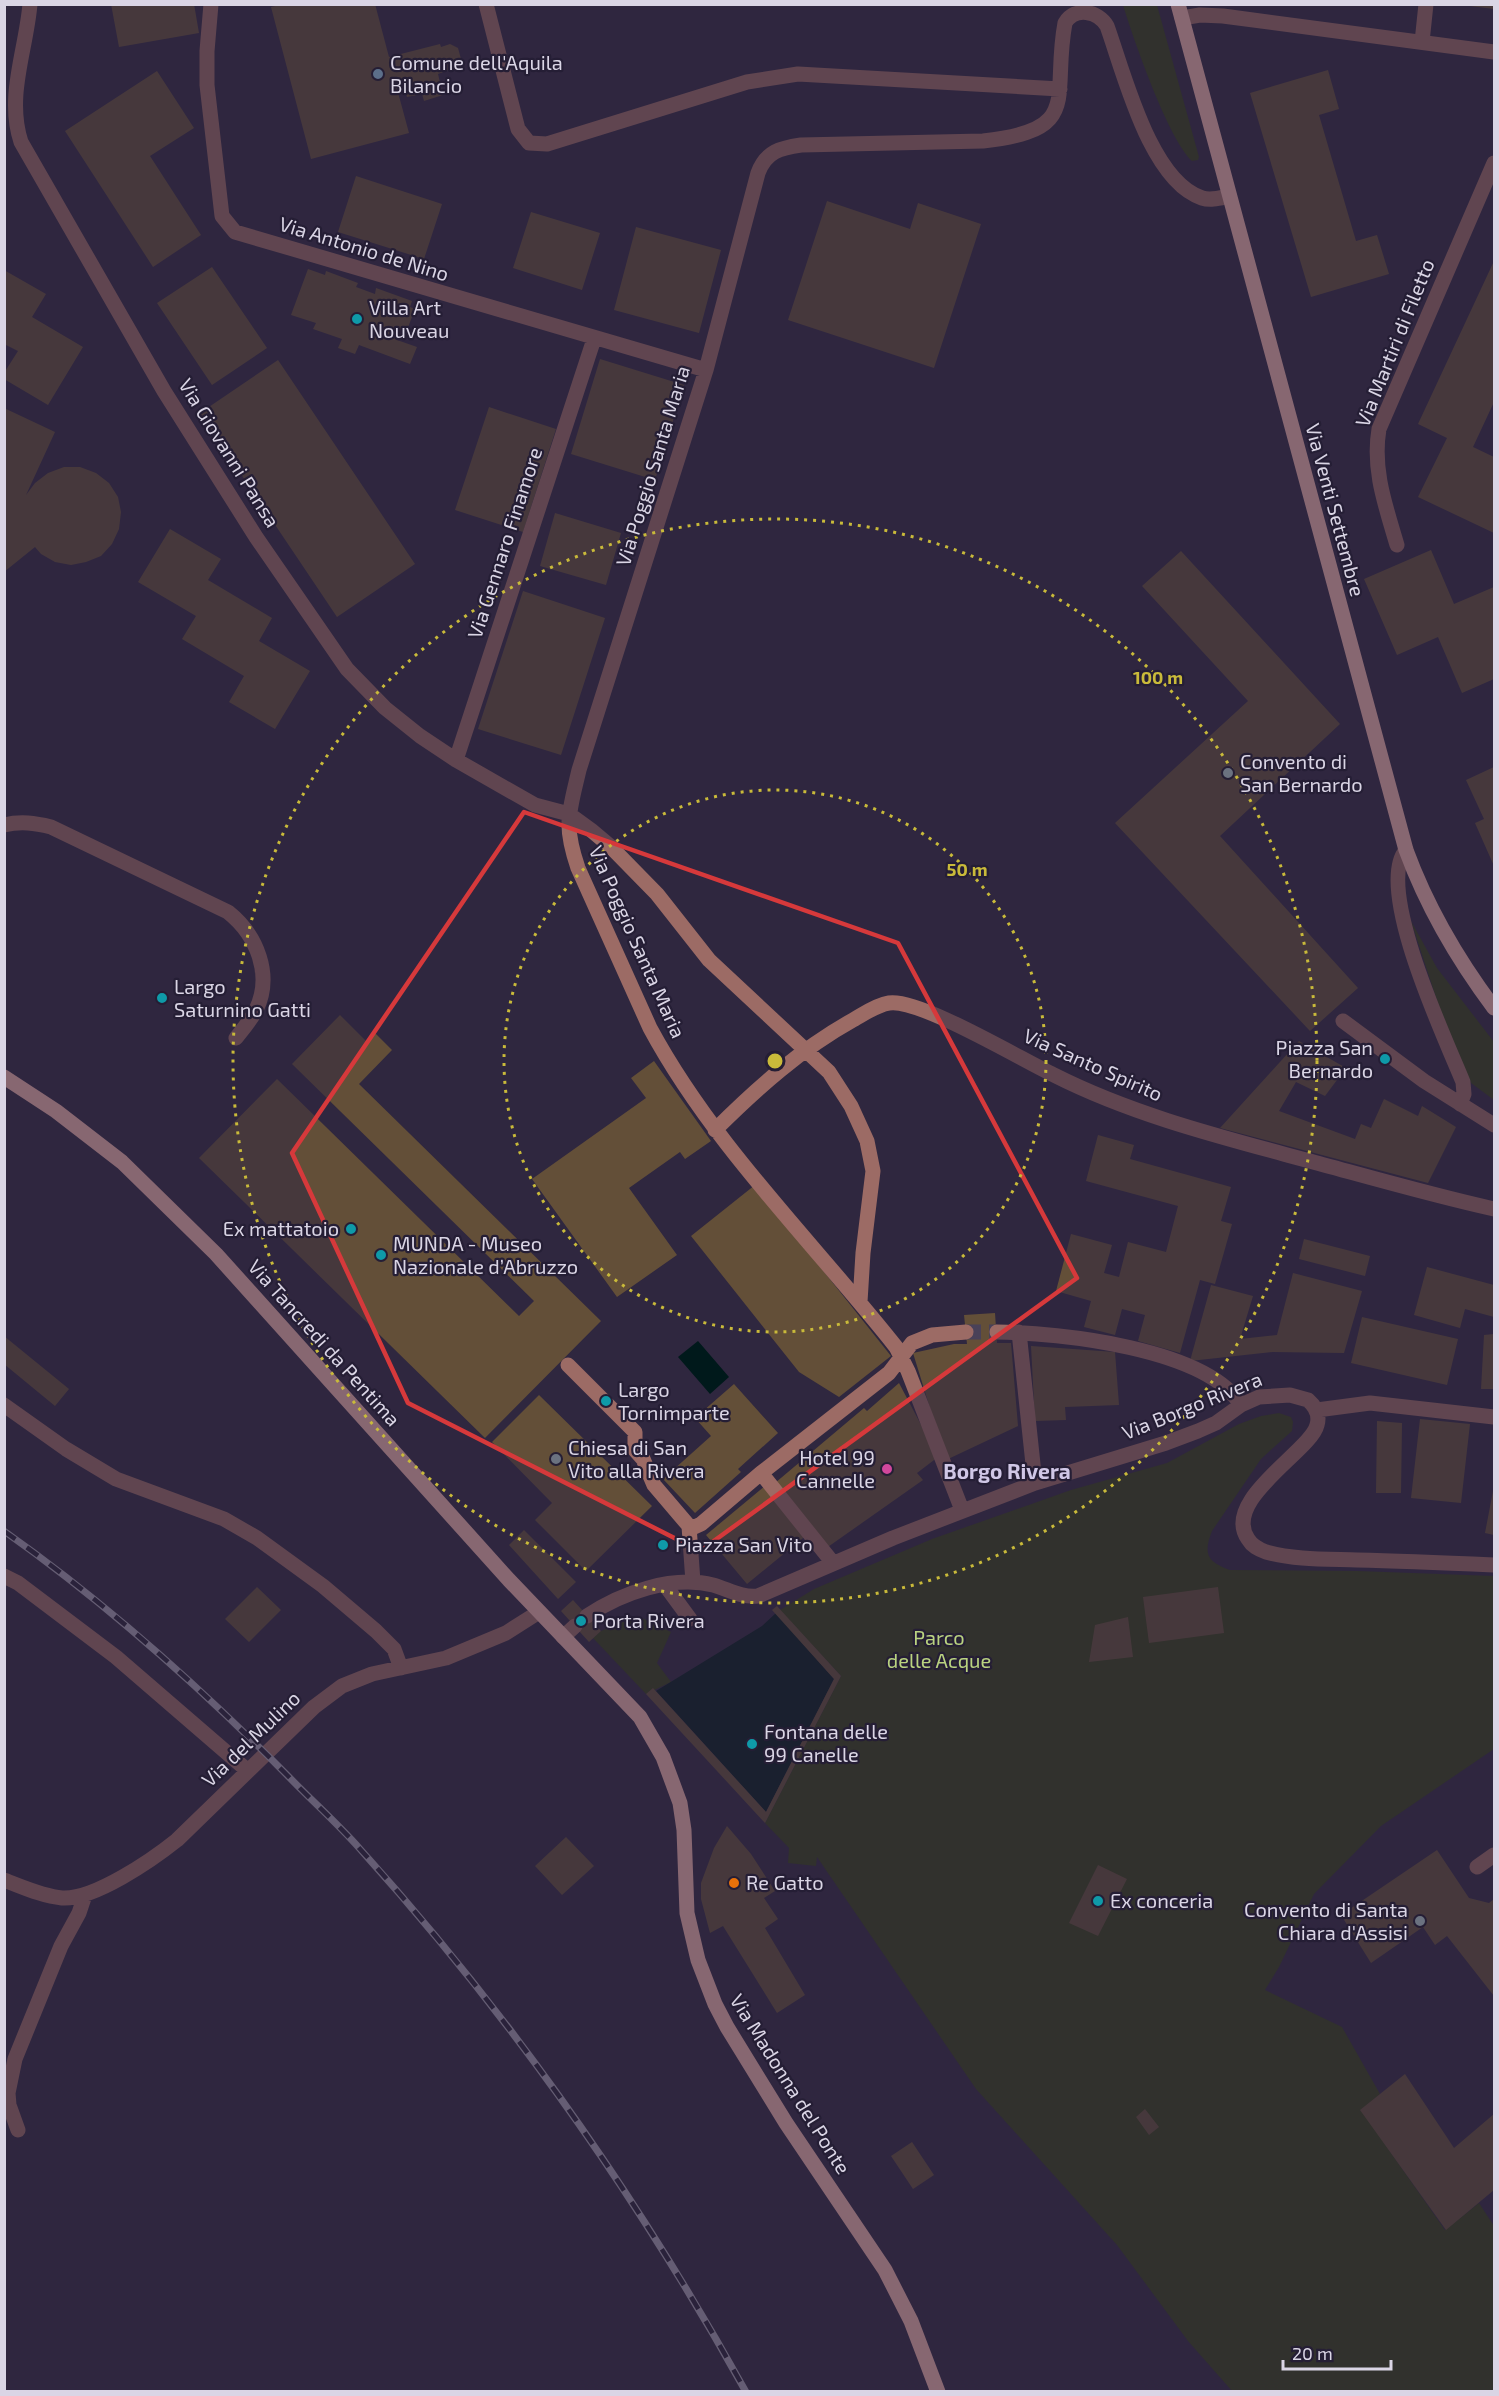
<svg xmlns="http://www.w3.org/2000/svg" width="1499" height="2396" font-family="'Exo 2',sans-serif">
  <rect width="100%" height="100%" fill="#2f273f"/>
  <path fill="#333e17" d="M1123,5H1157L1199,157L1198,160L1192,161C1168,139 1133,38 1123,5Z
    M1411,921L1437,968L1494,1042V1100L1471,1083L1443,1019Z
    M1279,1413L1291,1417L1293,1422L1292,1431L1261,1459L1212,1531C1203,1554 1207,1562 1230,1570L1358,1571L1494,1576V1749L1381,1826L1314,1894L1279,1967L1265,1990L1342,2027L1380,2094L1361,2110L1445,2230L1479,2203L1494,2226V2391H1232L1188,2341L1117,2245L976,2089L817,1857L816,1866L788,1863L789,1848L765,1823L841,1676L780,1610L814,1589L932,1539L1071,1490L1167,1463L1239,1424L1261,1416Z
    M638,1616L671,1632L657,1663L671,1682L646,1694L593,1638L601,1631Z"/>
  <path fill="#00191b" d="M698,1341L729,1377L710,1394L678,1357Z
    M776,1613L834,1679L766,1812L656,1691L762,1626Z"/>
  <path fill="#634f38" d="M111,4H194L199,33L119,47Z
    M284,4H375L389,57L440,44L441,47L450,44L458,48L461,59L456,67L438,74L443,95L424,101L422,94L407,97L403,83L396,85L409,133L311,159L271,7Z
    M1470,4H1494V9L1470,6Z
    M1328,70L1339,109L1319,115L1356,241L1377,235L1389,274L1311,297L1250,93Z
    M157,71L194,128L150,156L201,235L153,267L65,131Z
    M356,176L442,204L424,259L338,232Z
    M827,201L910,229L918,203L981,224L934,368L788,320Z
    M531,212L600,233L582,290L513,268Z
    M636,227L721,250L699,333L614,310Z
    M1494,261V402L1473,447L1494,457V533L1418,497L1447,438L1418,424Z
    M212,267L267,348L212,385L157,303Z
    M308,269L325,275L326,271L358,283L356,287L375,294L376,288L412,301L410,307L415,309L407,330L401,328L397,340L417,347L410,364L359,345L355,354L338,348L342,339L313,329L316,323L291,315Z
    M4,270L46,294L32,317L83,347L48,405L4,379V373L18,351L4,344Z
    M600,359L684,385L655,480L571,454Z
    M278,360L415,564L337,617L200,413Z
    M489,407L556,429L523,532L455,510Z
    M4,408L55,432L26,495L35,483L48,473L64,467H80L96,473L109,483L118,497L121,512L119,529L112,544L101,556L86,562L71,565L55,562L41,554L35,547L4,572Z
    M555,513L621,533L606,585L540,566Z
    M170,529L221,559L208,580L272,618L259,641L310,671L275,729L229,702L244,676L182,639L196,616L138,582Z
    M1431,550L1454,604L1494,587V679L1462,693L1438,637L1397,655L1364,579Z
    M1181,551L1340,724L1220,836L1358,988L1310,1031L1115,823L1248,701L1142,586Z
    M523,591L605,618L561,755L478,729Z
    M1494,767V866L1475,823L1484,819L1466,780Z
    M340,1015L366,1041L374,1032L392,1050L359,1084L601,1321L485,1438L199,1158L277,1079L519,1316L534,1301L292,1064Z
    M1299,1041L1346,1068L1325,1096L1296,1082L1279,1111L1355,1139L1361,1124L1371,1128L1384,1099L1418,1116L1422,1106L1456,1127L1428,1183L1220,1128Z
    M654,1061L711,1141L685,1159L680,1152L629,1188L677,1255L617,1297L532,1179L646,1098L631,1078Z
    M1098,1135L1134,1145L1130,1159L1231,1187L1221,1221L1232,1224L1215,1284L1200,1280L1180,1353L1138,1341L1145,1315L1122,1309L1115,1335L1084,1327L1091,1301L1056,1291L1071,1234L1112,1245L1104,1273L1119,1277L1128,1242L1166,1252L1178,1206L1086,1181Z
    M755,1185L891,1356L839,1397L799,1372L691,1236Z
    M1304,1239L1370,1256L1365,1276L1299,1259Z
    M1427,1267L1494,1285V1317L1465,1309L1460,1328L1414,1315Z
    M1293,1273L1362,1291L1344,1353L1273,1352L1190,1361L1211,1285L1253,1296L1240,1339L1277,1335Z
    M995,1313L997,1343H1011L1018,1426L946,1460L913,1353L954,1344H967L964,1315Z
    M1362,1317L1458,1339L1447,1385L1351,1363Z
    M1494,1334V1389H1481L1484,1335Z
    M4,1336L69,1389L55,1406L4,1364Z
    M1031,1346L1115,1352L1119,1405L1065,1407L1066,1420L1035,1421Z
    M899,1383L938,1457L917,1473L923,1480L825,1549L775,1483L864,1408L867,1411Z
    M734,1384L778,1433L738,1469L741,1472L695,1513L663,1479L711,1436L695,1418Z
    M539,1395L652,1506L586,1571L535,1520L552,1503L492,1442Z
    M1420,1419L1470,1424L1461,1503L1411,1498Z
    M1377,1421L1402,1423L1401,1493H1376Z
    M766,1485L808,1534L747,1584L706,1535Z
    M1493,1491H1494V1535L1485,1533Z
    M524,1530L576,1582L558,1599L509,1545Z
    M257,1587L281,1610L249,1642L225,1619Z
    M1218,1587L1224,1633L1149,1643L1143,1597Z
    M573,1600L601,1631L589,1642L561,1611Z
    M777,1606L841,1676L765,1823L646,1694L653,1688L766,1812L834,1679L772,1610Z
    M1128,1617L1133,1657L1089,1662L1095,1625Z
    M727,1826L751,1854L775,1891L764,1898L778,1919L765,1928L805,1995L777,2013L723,1926L710,1933L701,1899V1883L714,1848Z
    M566,1837L594,1866L562,1895L535,1866Z
    M1437,1850L1469,1898L1489,1903L1494,1899V1996L1447,1936L1435,1945L1423,1927L1371,1963L1341,1915Z
    M1098,1865L1127,1879L1098,1936L1069,1923Z
    M1405,2074L1454,2148L1494,2114V2190L1446,2230L1360,2110Z
    M1145,2109L1159,2127L1149,2135L1136,2117Z
    M912,2142L934,2175L913,2189L891,2156Z"/>
  <g fill="none" stroke-linecap="round" stroke-linejoin="round">
    <path stroke="#494158" stroke-width="15" stroke-dasharray="15 8" stroke-linecap="butt" d="M966,1332H997"/>
    <path stroke="#9c6b65" stroke-width="15" d="M30,4C26,51 6,96 21,142L164,391L256,537L347,669L385,708L420,736L456,760L535,805L569,814L591,830L610,846L657,894L709,960L829,1072L851,1106L867,1141L873,1171L863,1253L860,1302
      M211,4L207,51V85L222,216L235,232L706,370
      M486,4L518,129L529,143L547,144L747,82L798,74L1060,89
      M1182,18L1200,15L1223,16L1494,52
      M1422,42L1426,4
      M1397,545C1386,507 1372,470 1379,429L1494,163
      M456,760L594,339
      M4,825C21,821 35,823 51,827L228,912C257,935 273,975 256,1010C251,1020 243,1029 236,1038
      M1406,850C1374,888 1446,1040 1463,1082L1464,1094L1460,1104
      M1343,1021L1424,1081L1494,1125
      M715,1130C757,1088 801,1049 853,1020C864,1014 876,1005 889,1003C919,998 1022,1060 1054,1075C1133,1115 1221,1137 1306,1160C1369,1177 1431,1195 1494,1209
      M997,1332C1060,1333 1206,1348 1241,1405
      M1019,1332L1035,1483
      M568,1365L635,1432V1450L643,1459L654,1485L689,1526L693,1582
      M4,1405L66,1449L116,1479L224,1519L257,1538L323,1586L376,1631L394,1649L401,1668
      M1317,1410L1370,1403L1494,1417
      M761,1473L833,1563
      M962,1510L908,1371L896,1347C813,1242 713,1145 650,1028L578,868C563,824 569,813 579,770L706,370L758,173C766,151 781,148 801,145L983,141C1084,130 1051,98 1065,23C1075,6 1098,11 1107,26C1124,73 1150,181 1202,198C1211,201 1220,198 1229,196
      M690,1529L701,1524L761,1473L889,1373L912,1343L932,1335L966,1332
      M4,1576L18,1583L116,1657L248,1771
      M665,1585L690,1619
      M587,1616C621,1593 672,1575 713,1585C728,1589 741,1598 758,1596L893,1538L1035,1483L1166,1443L1198,1431L1216,1423L1241,1405L1259,1397L1290,1395L1308,1400C1316,1407 1320,1415 1317,1425C1311,1451 1221,1500 1248,1539C1252,1546 1258,1549 1266,1552C1294,1560 1328,1559 1357,1560C1403,1561 1449,1563 1494,1565
      M563,1637L575,1626
      M1477,1867L1494,1855
      M4,1880C23,1887 42,1896 62,1898C94,1900 152,1860 177,1840L314,1707L342,1686L372,1674L446,1658L506,1633L539,1612
      M18,2130L9,2105L8,2093L15,2059L61,1946L79,1913L85,1895"/>
    <path stroke="#f2b5ae" stroke-width="15" d="M1178,4L1406,850C1427,907 1458,960 1494,1008
      M4,1077L56,1111L122,1162L216,1254L509,1580L640,1717L663,1757L680,1803L684,1830L687,1913L698,1960L715,2004L727,2027L786,2123L885,2270L911,2321L938,2392"/>
    <g stroke="#a7a1b3" stroke-width="7">
      <path id="rail" d="M4,1531C106,1603 200,1687 287,1775C311,1800 337,1823 360,1849C509,2014 638,2197 746,2392"/>
    </g>
    <use href="#rail" stroke="#251e35" stroke-width="4.5" stroke-dasharray="14" stroke-linecap="butt"/>
  </g>
  <path d="M0 0H1499V2396H0ZM524,812L898,943L1077,1278L700,1551L408,1403L292,1153Z" fill="#2f273f" fill-opacity=".55" fill-rule="evenodd"/>
  <path fill="none" stroke="#d6393b" stroke-width="4.5" stroke-linejoin="round" d="M524,812L898,943L1077,1278L700,1551L408,1403L292,1153Z"/>
  <g fill="none" stroke="#c9ba3a" stroke-width="3" stroke-dasharray="3 6">
    <circle cx="775" cy="1061" r="271"/>
    <circle cx="775" cy="1061" r="542"/>
  </g>
  <circle fill="#5c6f8a" stroke="#251e35" stroke-width="2" cx="378" cy="74" r="6"/>
  <g fill="#0f9aa8" stroke="#251e35" stroke-width="2">
    <circle cx="357" cy="319" r="6"/>
    <circle cx="162" cy="998" r="6"/>
    <circle cx="1385" cy="1059" r="6"/>
    <circle cx="351" cy="1229" r="6"/>
    <circle cx="381" cy="1255" r="6"/>
    <circle cx="606" cy="1401" r="6"/>
    <circle cx="663" cy="1545" r="6"/>
    <circle cx="581" cy="1621" r="6"/>
    <circle cx="752" cy="1744" r="6"/>
    <circle cx="1098" cy="1901" r="6"/>
  </g>
  <g fill="#6b7280" stroke="#251e35" stroke-width="2">
    <circle cx="1228" cy="773" r="6"/>
    <circle cx="556" cy="1459" r="6"/>
    <circle cx="1420" cy="1921" r="6"/>
  </g>
  <circle fill="#d1479c" stroke="#251e35" stroke-width="2" cx="887" cy="1469" r="6"/>
  <circle fill="#e8710a" stroke="#251e35" stroke-width="2" cx="734" cy="1883" r="6"/>
  <g text-anchor="middle" stroke-width="4.5" stroke-linejoin="round" paint-order="stroke">
    <g font-size="20" fill="#dad5e5" stroke="#251e35" text-anchor="start">
      <text x="390" y="70">Comune dell'Aquila<tspan x="390" dy="23">Bilancio</tspan></text>
      <text x="369" y="315">Villa Art<tspan x="369" dy="23">Nouveau</tspan></text>
      <text x="1240" y="769">Convento di<tspan x="1240" dy="23">San Bernardo</tspan></text>
      <text x="174" y="994">Largo<tspan x="174" dy="23">Saturnino Gatti</tspan></text>
      <text x="1373" y="1055" text-anchor="end">Piazza San<tspan x="1373" dy="23">Bernardo</tspan></text>
      <text x="339" y="1236" text-anchor="end">Ex mattatoio</text>
      <text x="393" y="1251">MUNDA - Museo<tspan x="393" dy="23">Nazionale d’Abruzzo</tspan></text>
      <text x="618" y="1397">Largo<tspan x="618" dy="23">Tornimparte</tspan></text>
      <text x="568" y="1455">Chiesa di San<tspan x="568" dy="23">Vito alla Rivera</tspan></text>
      <text x="875" y="1465" text-anchor="end">Hotel 99<tspan x="875" dy="23">Cannelle</tspan></text>
      <text x="675" y="1552">Piazza San Vito</text>
      <text x="593" y="1628">Porta Rivera</text>
      <text x="764" y="1739">Fontana delle<tspan x="764" dy="23">99 Canelle</tspan></text>
      <text x="746" y="1890">Re Gatto</text>
      <text x="1110" y="1908">Ex conceria</text>
      <text x="1408" y="1917" text-anchor="end">Convento di Santa<tspan x="1408" dy="23">Chiara d'Assisi</tspan></text>
    </g>
    <g font-size="20" fill="#dad5e5" stroke="#251e35">
      <text transform="translate(364 249) rotate(17)" y="7">Via Antonio de Nino</text>
      <text transform="translate(1395 343) rotate(-68)" y="7">Via Martiri di Filetto</text>
      <text transform="translate(229 453) rotate(58)" y="7">Via Giovanni Pansa</text>
      <text transform="translate(653 466) rotate(-73)" y="7">Via Poggio Santa Maria</text>
      <text transform="translate(1335 510) rotate(75)" y="7">Via Venti Settembre</text>
      <text transform="translate(505 543) rotate(-72)" y="7">Via Gennaro Finamore</text>
      <text transform="translate(637 942) rotate(66)" y="7">Via Poggio Santa Maria</text>
      <text transform="translate(1093 1065) rotate(24)" y="7">Via Santo Spirito</text>
      <text transform="translate(324 1343) rotate(48)" y="7">Via Tancredi da Pentima</text>
      <text transform="translate(1192 1406) rotate(-22)" y="7">Via Borgo Rivera</text>
      <text transform="translate(251 1739) rotate(-44)" y="7">Via del Mulino</text>
      <text transform="translate(790 2084) rotate(58)" y="7">Via Madonna del Ponte</text>
    </g>
    <g font-size="20" fill="#bad380" stroke="#251e35">
      <text x="939" y="1645">Parco<tspan x="939" dy="23">delle Acque</tspan></text>
    </g>
    <g font-size="21" font-weight="bold" fill="#d0c7e6" stroke="#251e35">
      <text x="1007" y="1479">Borgo Rivera</text>
    </g>
  </g>
  <circle cx="775" cy="1061" r="9" fill="#c9ba3a" stroke="#251e35" stroke-width="3"/>
  <g font-size="18" text-anchor="middle" font-weight="bold" fill="#c9ba3a" stroke="#251e35" stroke-width="4.5" stroke-linejoin="round" paint-order="stroke">
    <text x="1158" y="684">100 m</text>
    <text x="967" y="876">50 m</text>
  </g>
  <rect width="1499" height="2396" fill="none" stroke="#dad5e5" stroke-width="12"/>
  <path d="M1283 2360v9h108v-9" fill="none" stroke="#dad5e5" stroke-width="3"/>
  <text x="1292" y="2360" font-size="18" fill="#dad5e5" stroke="#251e35" stroke-width="4.5" paint-order="stroke">20 m</text>
</svg>
